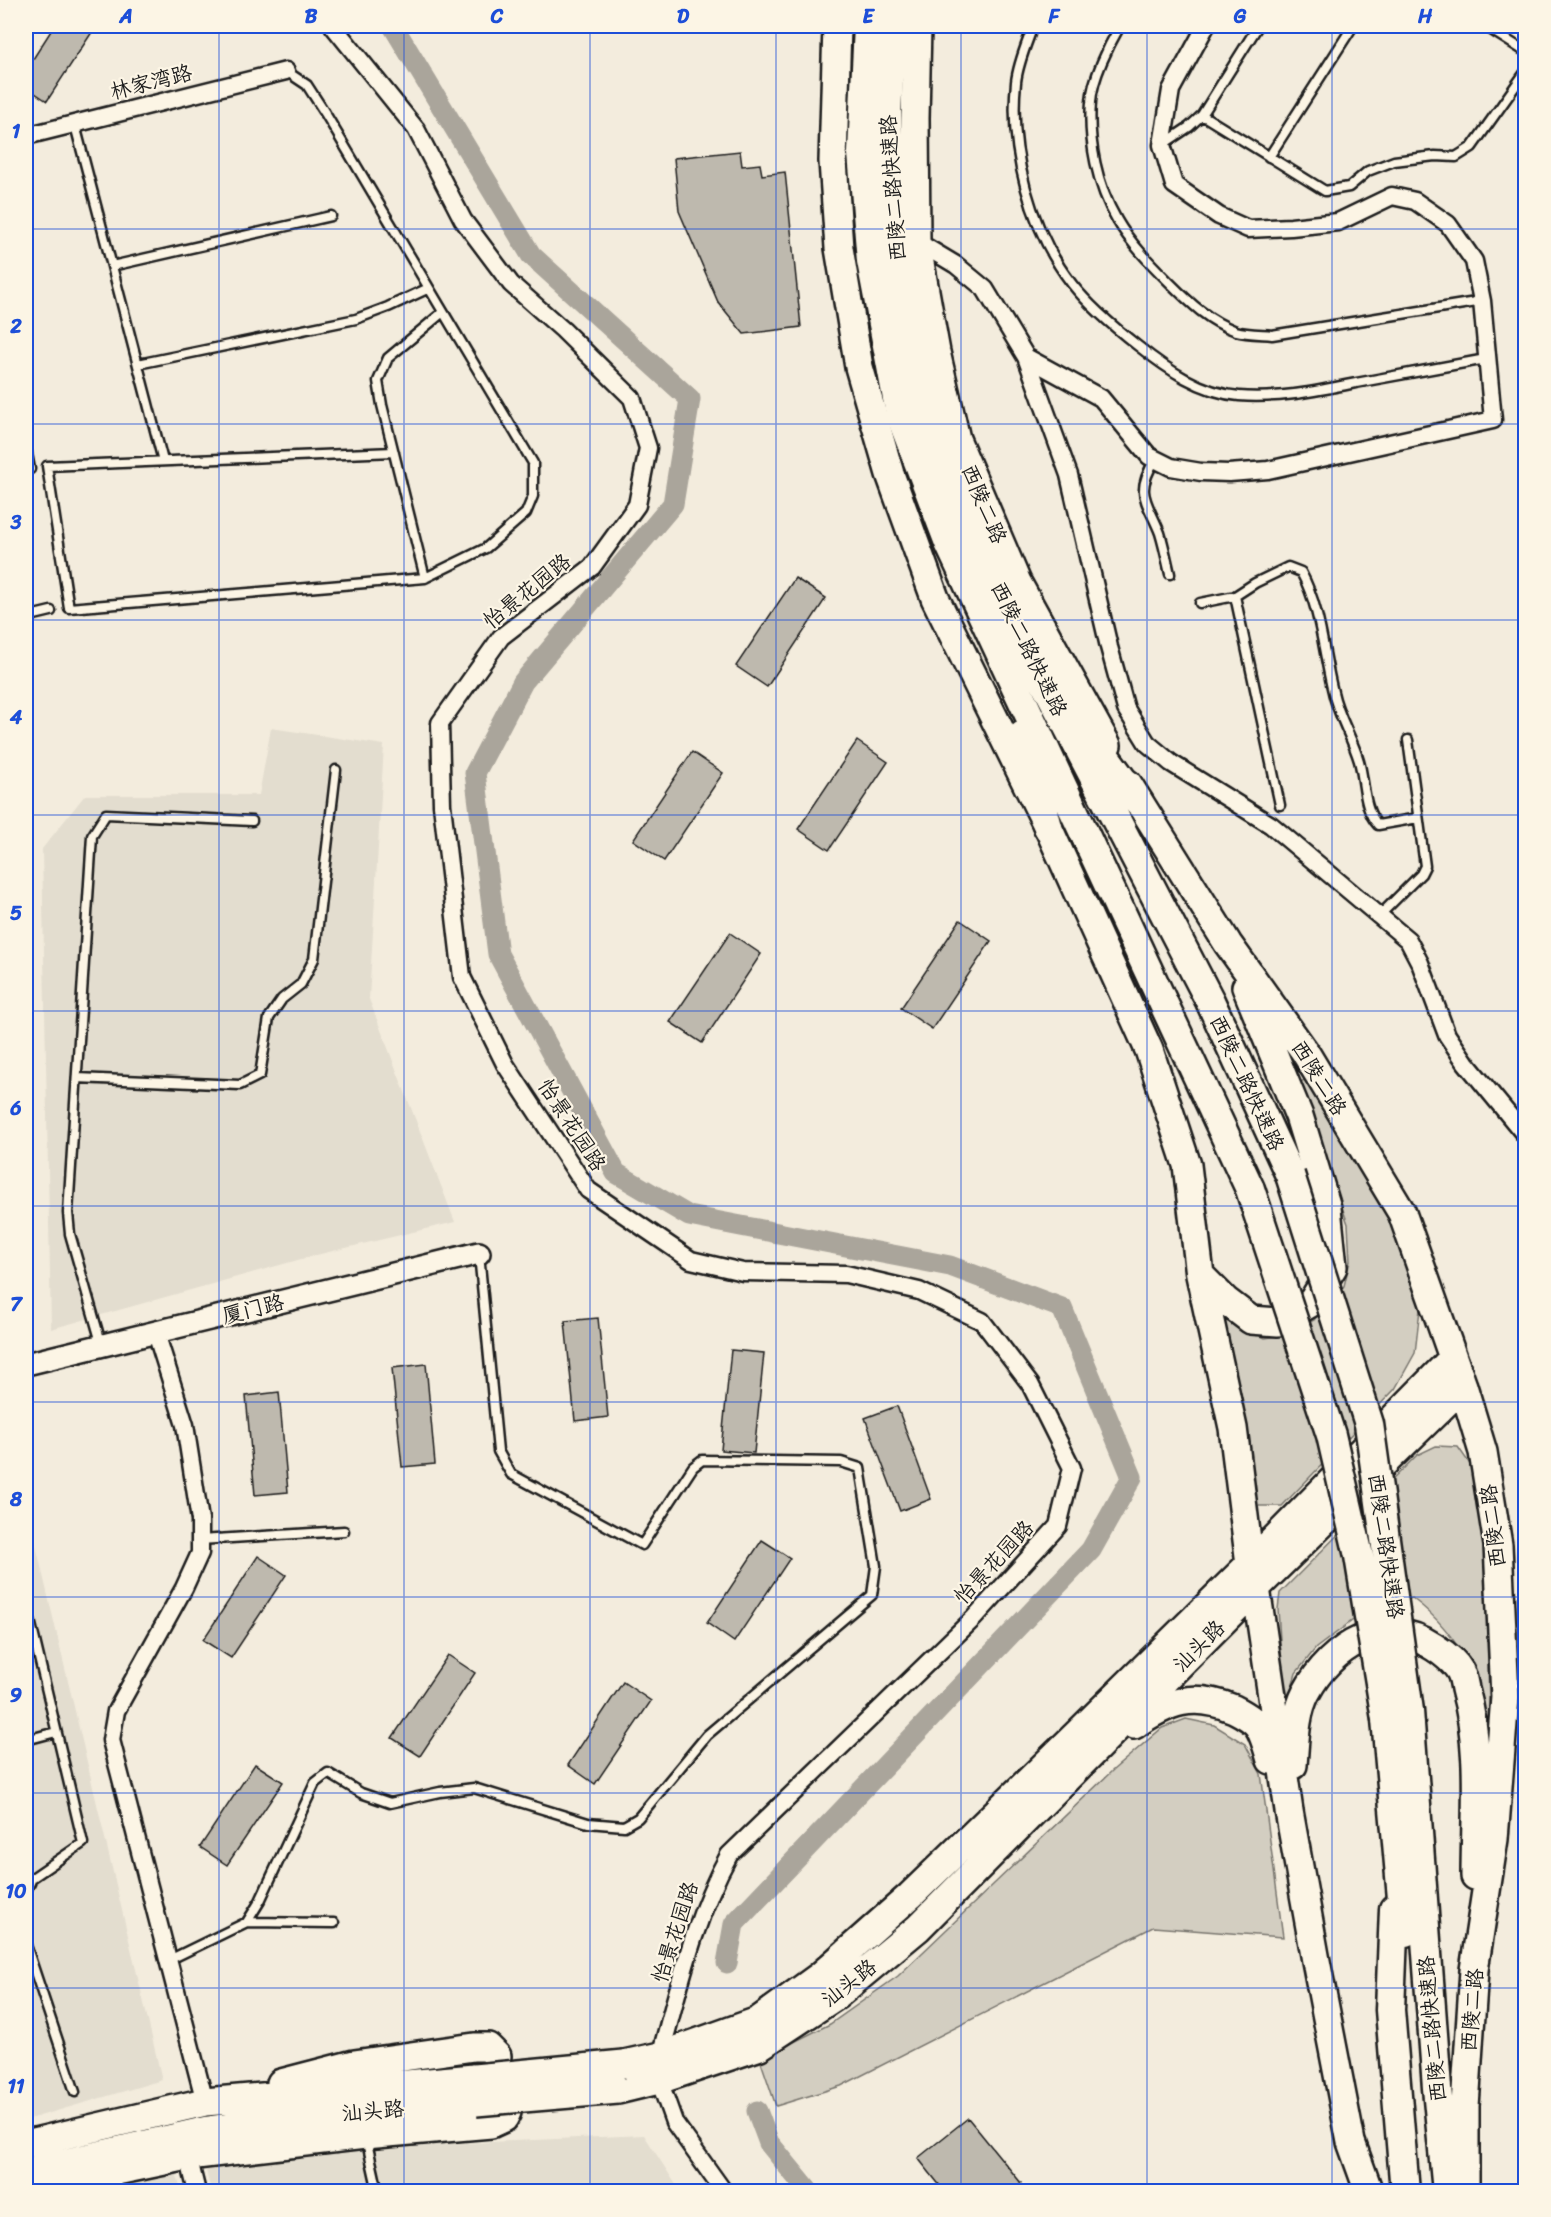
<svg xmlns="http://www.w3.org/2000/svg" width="1551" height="2217" font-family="Sriracha,'LXGW WenKai TC',sans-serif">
  <rect width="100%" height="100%" fill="#f3ecdd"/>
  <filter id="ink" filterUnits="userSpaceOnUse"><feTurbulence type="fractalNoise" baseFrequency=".0167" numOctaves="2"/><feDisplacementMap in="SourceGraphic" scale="12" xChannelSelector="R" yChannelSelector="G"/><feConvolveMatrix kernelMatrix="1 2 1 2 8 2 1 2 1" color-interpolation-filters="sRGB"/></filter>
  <g filter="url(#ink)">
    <path fill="#e3ddcf" d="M271,728L384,745L369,999L455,1222L312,1256L51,1329L42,849L85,795H259Z
      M26,1503L162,2080L26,2120Z
      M644,2135L680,2191L211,2192L206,2170L378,2147Z
      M174,2164L181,2191L70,2192Z"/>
    <path fill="#d3cec1" stroke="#78756e" stroke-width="1.5" d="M1310,1076L1394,1216L1420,1309L1415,1353L1395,1389L1282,1506H1257L1244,1419L1222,1319L1265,1338L1285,1335L1314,1320L1344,1286L1350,1261L1348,1224L1298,1084Z
      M1436,1446L1458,1447L1472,1467L1484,1527L1490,1736L1482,1735C1478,1716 1475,1683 1468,1666C1456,1639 1436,1616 1412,1598L1356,1618L1316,1648L1296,1673L1290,1695L1284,1702L1278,1609L1280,1593L1417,1455Z
      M1186,1719L1214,1725L1245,1744L1261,1774L1283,1937L1153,1927L841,2086L776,2106L760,2059L830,2024L898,1976L1113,1770L1162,1728Z"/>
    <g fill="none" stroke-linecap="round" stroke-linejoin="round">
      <path stroke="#aaa59b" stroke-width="21" d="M393,26L531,255L690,399L673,504L523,682L475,773L498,954L616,1173L689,1216L950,1266L1062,1308L1132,1477L1091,1550L734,1924L727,1963
        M757,2111L769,2143L809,2192"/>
    </g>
    <path fill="#beb9ae" stroke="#1c1c1c" stroke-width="1.5" d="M54,26H96L47,101L26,87V70Z
      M740,151L742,166L760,164L762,175L785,172L801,327L744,334L718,302L679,211L674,158Z
      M795,578L826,598L767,687L736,666Z
      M857,741L888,762L829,850L798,829Z
      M692,752L723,773L664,861L633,840Z
      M960,920L991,941L932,1029L901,1008Z
      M730,933L761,954L702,1043L670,1022Z
      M598,1318L608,1417L575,1421L565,1321Z
      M731,1350L764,1353L754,1453L721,1450Z
      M426,1364L435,1464L402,1467L392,1368Z
      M279,1392L288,1492L255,1495L246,1396Z
      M897,1406L931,1499L900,1511L865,1418Z
      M762,1540L790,1558L734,1642L707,1623Z
      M258,1556L286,1575L231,1658L203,1640Z
      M448,1655L475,1673L420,1756L392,1738Z
      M623,1682L651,1701L595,1784L568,1765Z
      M255,1764L283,1782L227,1865L200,1847Z
      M968,2118L1021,2183L1010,2192H945L918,2158Z"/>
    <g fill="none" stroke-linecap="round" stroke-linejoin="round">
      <g stroke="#1c1c1c" stroke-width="13">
        <path id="service" d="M1033,26C1027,43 1018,63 1016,82C1009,149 1030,230 1072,284C1090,307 1115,328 1138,346C1167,369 1201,393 1239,396C1279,399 1317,391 1356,383C1400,375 1443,367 1486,359
          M1120,26C1109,45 1092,79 1091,102C1088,141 1097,186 1117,220C1130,243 1151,264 1170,283C1190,303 1209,321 1236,331C1246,334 1260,334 1272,335L1482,301
          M1485,26L1526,52
          M286,71L307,85L325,113L533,463V496L526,513L486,548L425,578L69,608L47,466L394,452
          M1202,115L1325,191L1349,187L1368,171L1394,161L1435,156L1456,157L1472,147L1526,71
          M75,125L163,461
          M1162,145L1189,127L1202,115L1258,26
          M1269,157L1353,26
          M112,266L331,216
          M138,364L356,319L388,307L429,288
          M26,448L30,469
          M1155,460C1134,494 1147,500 1160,533C1164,546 1167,561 1170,574
          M425,578L382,405L378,381L388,358L443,312
          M1235,596L1280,805
          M1200,603L1235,596L1255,583L1288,567L1301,572C1321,609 1323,652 1333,692C1338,716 1352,737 1359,761C1365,782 1363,809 1378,825L1418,818
          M26,617L51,611
          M1380,915L1421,874L1425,866L1408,740
          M77,1078L240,1085L260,1075L269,1018L282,999L301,984L314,959L336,770
          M102,1346L70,1234L68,1213L92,836L106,814L252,821
          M200,1540L344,1531
          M26,1603L83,1843L32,1878L26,1891
          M26,1740L56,1732
          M247,1922L260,1901L315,1783L328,1773L361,1793L390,1803L440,1792L474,1788L588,1823L624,1826L638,1818L707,1735L872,1595L876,1566L860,1468L841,1462L702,1460L693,1467L642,1545L511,1474L498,1451L479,1254
          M26,1945L75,2092
          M169,1960L247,1922L334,1923
          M366,2138L378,2192"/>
      </g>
      <g stroke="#1c1c1c" stroke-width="21">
        <path id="minor" d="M333,26L416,129L463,220L511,284L563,330L632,398L648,448L637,505L592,567L501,637L440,723L442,805L462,977L505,1064L588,1190L691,1260L743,1272L846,1274L919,1291L982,1321L1030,1384L1072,1468L1058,1526L974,1618L729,1855C694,1918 679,1988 660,2056
          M26,136L286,71
          M916,241L956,265L985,289L1026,357L1069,475L1109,647L1126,709L1147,743L1171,763L1271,825L1408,940L1420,963L1447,1035L1466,1063L1526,1136
          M1026,357L1101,398L1149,456L1171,467L1201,472L1229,473L1268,470L1493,420L1482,301L1474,261L1448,224L1415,201L1392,196L1338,222L1291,227L1248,229L1219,216L1174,185L1162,145L1171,90L1206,26
          M156,1333L185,1425L200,1520V1553L184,1588L116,1711L111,1740L205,2102
          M659,2080L674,2122L724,2192
          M188,2156L197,2192"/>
      </g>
      <g stroke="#1c1c1c" stroke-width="26">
        <path id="tertiary" d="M26,1364L479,1253"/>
      </g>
      <g stroke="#1c1c1c" stroke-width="32">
        <path id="primary" d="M837,26L833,161L839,248L859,367L890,474L935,598L1048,827L1149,1050L1187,1165L1200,1275L1233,1428L1250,1564L1256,1588L1289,1811L1316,1961L1351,2142L1369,2192
          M917,26L915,118L916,241L936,352L956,439L1017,582L1107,745
          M1128,784L1228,944L1305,1052L1402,1213L1463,1386L1483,1452L1498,1545L1505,1697L1494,1839L1474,1970L1465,2106V2192
          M1200,1275L1226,1301L1251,1320L1278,1322L1312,1302L1333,1267L1327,1208L1299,1116L1246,987
          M1134,1725C1169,1701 1193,1692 1234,1709C1242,1713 1256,1721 1260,1729C1265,1738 1268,1750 1271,1760
          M1293,1765C1295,1742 1295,1714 1306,1693C1331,1646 1384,1613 1434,1647C1442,1652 1455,1662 1460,1671C1463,1676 1464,1684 1465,1689C1482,1749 1475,1814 1475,1876
          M624,2064L660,2056L758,2021L820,1976L910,1896L1078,1733L1250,1564L1453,1358
          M281,2083L354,2064L474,2047H488L497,2056
          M618,2090L659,2080L760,2046L836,1996L918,1928L1256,1588L1463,1386
          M26,2144L205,2102L474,2078
          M38,2169L208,2130L317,2115L476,2102
          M26,2190L188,2156L365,2135L491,2124L504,2118L507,2112"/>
      </g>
      <g stroke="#1c1c1c" stroke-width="33">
        <path id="trunk" d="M868,26L862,153L871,261L900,414L949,543L1250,1189
          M892,26L887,111L891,203L909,351L938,450L1025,644L1210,1001L1290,1175
          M1084,727L1139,803
          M1023,735L1048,827
          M1409,1711L1437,2088L1447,2192
          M1386,1719L1405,1932
          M1394,1909L1390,2010L1405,2192"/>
      </g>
      <use href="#service" stroke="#fcf5e5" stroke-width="8"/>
      <use href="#minor" stroke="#fcf5e5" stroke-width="16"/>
      <use href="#tertiary" stroke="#fcf5e5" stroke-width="21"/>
      <use href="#primary" stroke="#fcf5e5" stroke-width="27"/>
      <use href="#trunk" stroke="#fcf5e5" stroke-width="28"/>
      <g stroke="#1c1c1c" stroke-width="32" stroke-linecap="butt">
        <path id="primary-bridge" d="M474,2078L624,2064
          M476,2102L618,2090"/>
      </g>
      <g stroke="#1c1c1c" stroke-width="33" stroke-linecap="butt">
        <path id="trunk-bridge" d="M1290,1175L1369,1424L1409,1711
          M1250,1189L1331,1435L1359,1556L1386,1719"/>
      </g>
      <use href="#primary-bridge" stroke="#fcf5e5" stroke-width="27"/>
      <use href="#trunk-bridge" stroke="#fcf5e5" stroke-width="28"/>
    </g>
  </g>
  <path fill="none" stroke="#1d4ed8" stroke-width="1.5" stroke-opacity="0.55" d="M219,26V2192M404,26V2192M590,26V2192M776,26V2192M961,26V2192M1147,26V2192M1332,26V2192M26,229H1526M26,424H1526M26,620H1526M26,815H1526M26,1011H1526M26,1206H1526M26,1402H1526M26,1597H1526M26,1793H1526M26,1988H1526"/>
  <g text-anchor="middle" stroke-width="4.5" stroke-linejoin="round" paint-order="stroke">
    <g font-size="21" fill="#1c1c1c" stroke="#fcf5e5">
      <text transform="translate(151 82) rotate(-14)" y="7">林家湾路</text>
      <text transform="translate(893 188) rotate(-94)" y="7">西陵二路快速路</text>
      <text transform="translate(984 504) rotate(67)" y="7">西陵二路</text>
      <text transform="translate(527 591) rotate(-39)" y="7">怡景花园路</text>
      <text transform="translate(1029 649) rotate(64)" y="7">西陵二路快速路</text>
      <text transform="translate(1319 1078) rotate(58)" y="7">西陵二路</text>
      <text transform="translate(1247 1083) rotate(65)" y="7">西陵二路快速路</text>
      <text transform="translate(572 1125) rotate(57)" y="7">怡景花园路</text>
      <text transform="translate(253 1309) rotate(-14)" y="7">厦门路</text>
      <text transform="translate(1493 1526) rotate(-97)" y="7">西陵二路</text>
      <text transform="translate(1386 1546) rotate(82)" y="7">西陵二路快速路</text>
      <text transform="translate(994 1562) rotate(-47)" y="7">怡景花园路</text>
      <text transform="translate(1199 1646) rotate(-45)" y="7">汕头路</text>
      <text transform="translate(675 1932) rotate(-72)" y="7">怡景花园路</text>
      <text transform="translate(849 1983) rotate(-38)" y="7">汕头路</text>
      <text transform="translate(1472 2010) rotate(-85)" y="7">西陵二路</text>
      <text transform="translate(1432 2029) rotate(-95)" y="7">西陵二路快速路</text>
      <text transform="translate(373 2111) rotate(-5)" y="7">汕头路</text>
    </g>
  </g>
  <rect width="1551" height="2217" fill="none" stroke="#fcf5e5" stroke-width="66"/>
  <rect x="33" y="33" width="1485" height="2151" fill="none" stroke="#1d4ed8" stroke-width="2"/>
  <g font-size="20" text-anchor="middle" font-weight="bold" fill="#1d4ed8">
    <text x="126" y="23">A</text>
    <text x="311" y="23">B</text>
    <text x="497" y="23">C</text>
    <text x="683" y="23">D</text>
    <text x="868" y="23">E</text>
    <text x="1054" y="23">F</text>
    <text x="1240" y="23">G</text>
    <text x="1425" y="23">H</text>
    <text x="16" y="138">1</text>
    <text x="16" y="333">2</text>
    <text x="16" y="529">3</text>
    <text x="16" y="724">4</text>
    <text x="16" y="920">5</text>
    <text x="16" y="1115">6</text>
    <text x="16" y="1311">7</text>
    <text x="16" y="1506">8</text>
    <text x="16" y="1702">9</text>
    <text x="16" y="1898">10</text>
    <text x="16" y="2093">11</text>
  </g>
</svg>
